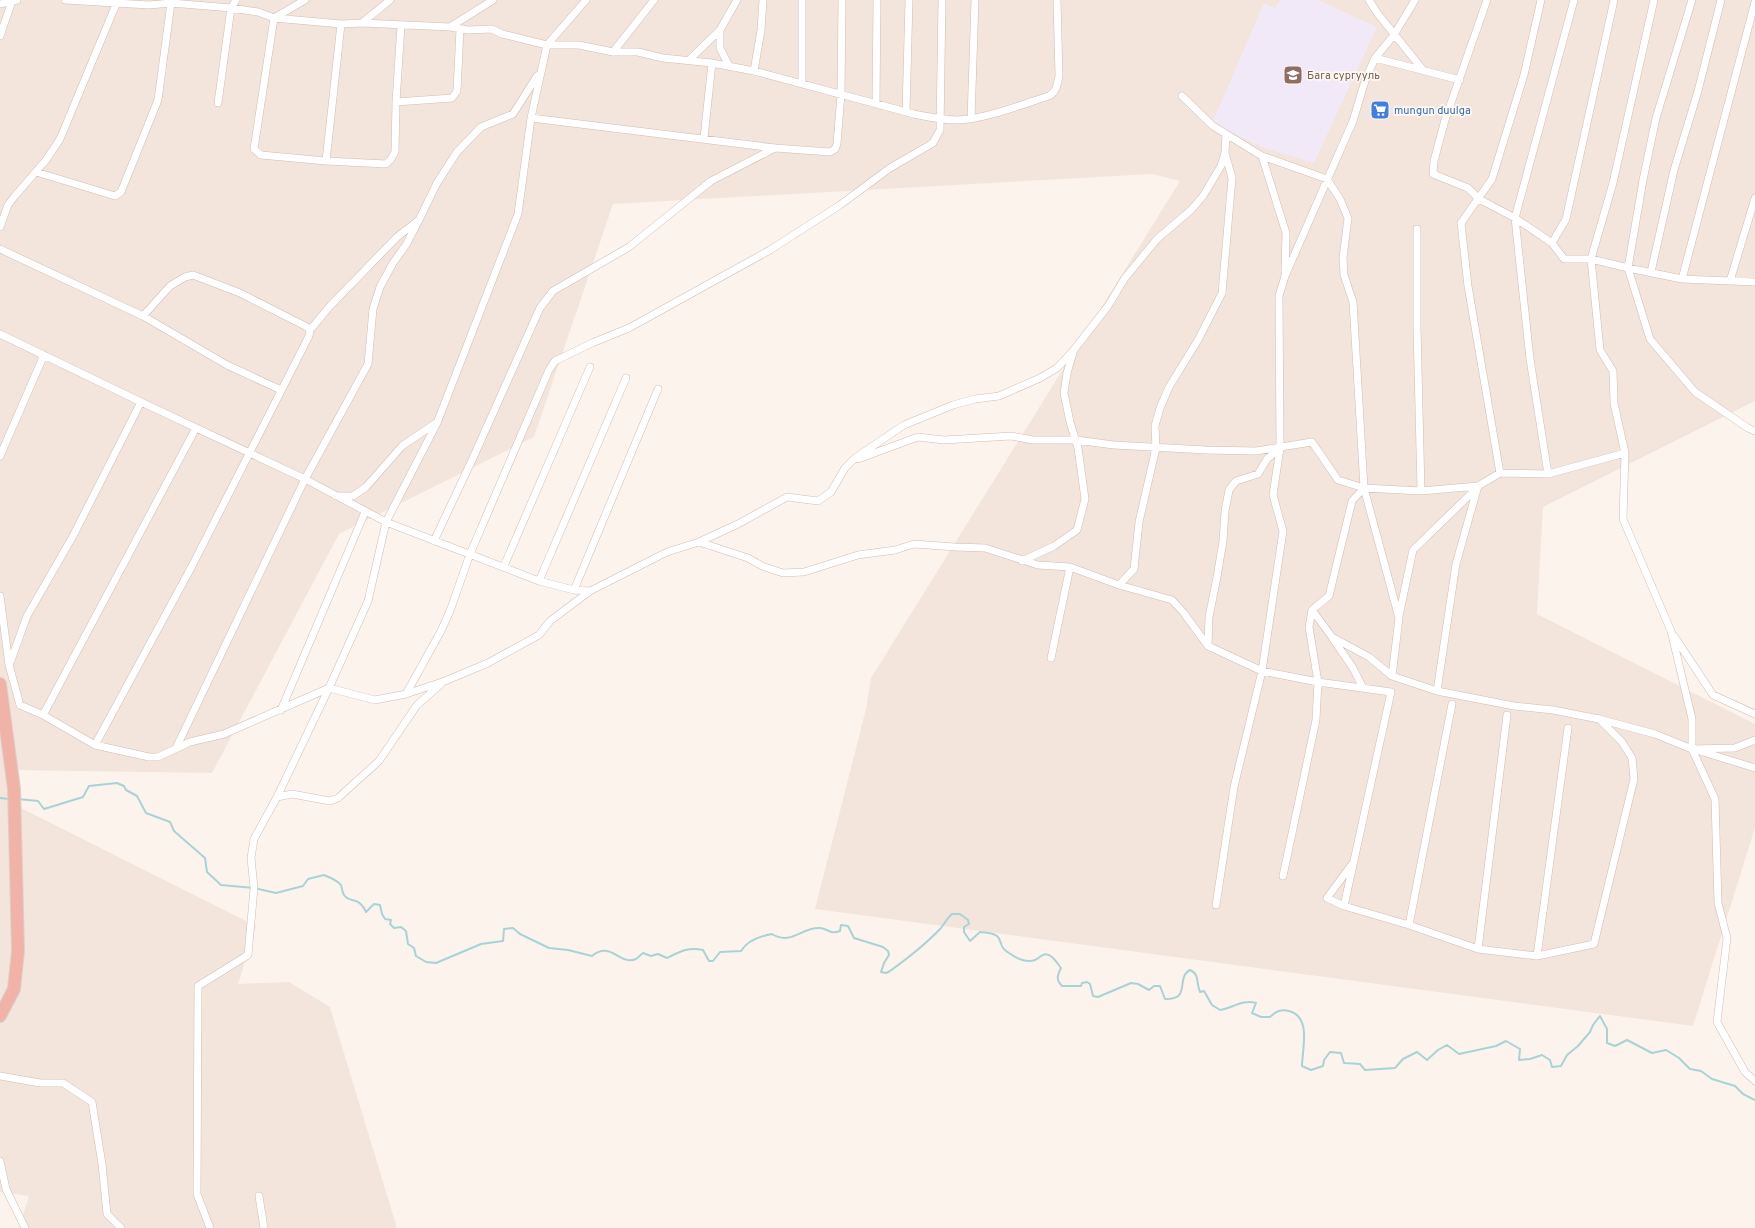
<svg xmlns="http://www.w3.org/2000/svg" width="1755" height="1228" font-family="Overpass,sans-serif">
  <rect width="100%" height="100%" fill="#fcf4ec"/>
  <path fill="#f3e5db" d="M0,0H1755V401L1543,507L1537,614L1755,724V828L1693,1026L815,909L866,709L871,678L1180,181L1152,174L613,204L534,437L339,534L212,773L11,770L9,802L256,926L238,984L289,982L330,1007L397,1228H19L29,1196L0,1192Z"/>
  <path fill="#f1e8f8" d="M1280,0H1318L1377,27L1314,163L1264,148L1212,123L1264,3L1275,8Z"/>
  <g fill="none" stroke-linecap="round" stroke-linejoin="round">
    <path stroke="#a8d3d6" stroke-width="2" d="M0,798L9,799
      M18,799L38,801L44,809L83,797L89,786L117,783L124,786L126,790L137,796L146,813L170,822L174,831L205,858L207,872L221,885L254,888L276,893L303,886L308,879L324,875C329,877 338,881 341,885C342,888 342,892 344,895C350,904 358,895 366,912L374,904L380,905L382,914L385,919L391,920L390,924L394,928L401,927L406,931L408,944L414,948L416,956L426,962L436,963L481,944L503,941L504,929L513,928L520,934L549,948L568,950L592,956C611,940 619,966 636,959C639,957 640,955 643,953L651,956L658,954L667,958C681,951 688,947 703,950L709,961H713L720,952L741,951C747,941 761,936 772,934C791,946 801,927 820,928C829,929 830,935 840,931L841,925L848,926L854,938L883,947L888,951L889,955L884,963L881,972L886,973L890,971C908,958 926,944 941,928C945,923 947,918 952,914H960L968,920L969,924L964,927V932L970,941L980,932C1010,934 993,944 1009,953C1016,958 1026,963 1035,960C1038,959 1040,956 1043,955C1050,951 1057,963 1061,968C1057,976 1056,980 1062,986H1081L1082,983L1087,982L1090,984L1093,996L1098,997L1131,983L1138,984L1149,990L1154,986H1160L1165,999C1192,1000 1175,978 1190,970C1200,974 1196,984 1200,992L1204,991L1212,1005L1220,1010C1232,1008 1243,999 1256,1003L1252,1013L1261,1017H1270C1276,1011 1281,1009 1289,1011C1312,1017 1302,1050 1302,1066L1311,1070L1323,1066L1324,1060L1330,1052L1341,1053L1344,1063L1360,1064L1365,1070L1395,1068L1403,1059L1417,1052L1427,1060L1438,1050L1447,1045L1459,1054L1496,1046L1506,1041L1520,1049L1519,1060L1530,1059L1542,1055L1550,1060L1552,1067L1561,1066L1567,1055L1578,1046L1590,1032L1593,1025L1600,1016L1607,1029V1043L1615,1046L1627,1040L1652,1053L1666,1050L1679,1058L1690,1069L1701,1071L1712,1079L1735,1086L1743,1094L1755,1100"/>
    <g stroke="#d0bdb4" stroke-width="8">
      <path id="street" d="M65,0L149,5L171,3L231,8L258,12L274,18L341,24L362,23L450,27L468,30L492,29L502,34L547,45H579L613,52H638L663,58L712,63L754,71L914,114C928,117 942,120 957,120C983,120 1023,104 1049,96C1057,91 1057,85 1059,76L1057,0
        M305,0L274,18L254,149L261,155L326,161L386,164L391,159L395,152L396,102L452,98L457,91L460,29
        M802,0V83
        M1369,0L1378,14L1423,70
        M1487,0L1445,120L1434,161L1433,174L1468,188L1479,199L1515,218L1552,243L1564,259H1591L1628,268L1682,279L1755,282
        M1692,0L1656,118L1643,180L1628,268L1650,339L1695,392L1748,428L1755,431
        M0,4L17,0
        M362,23L390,0
        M450,27L493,0
        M720,30V48L729,66
        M0,36L12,1
        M613,52L654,0
        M1375,58L1460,80
        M689,60L720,30L737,0
        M754,71L761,30L763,0
        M1182,96L1213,126L1262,156L1327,179L1340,199L1348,218L1343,258L1344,275L1353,302L1364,488L1352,501L1329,596L1312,610L1309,627L1318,682L1316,720L1283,876
        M396,102L401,25
        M218,103L231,8L236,0
        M876,104L877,0
        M906,112L909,0
        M531,118L775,148L830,152L835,149L837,144L841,94L842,0
        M971,119L975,0
        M704,138L712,63
        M1262,156L1286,233L1285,272
        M326,161L341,24
        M36,172L115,196L121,192L158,100L171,3
        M0,227L8,205L14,197L46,160L60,139L117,2
        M1417,229V327L1421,491
        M1552,243L1566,219L1614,0
        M0,249L143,316L227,365L281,390
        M1651,272L1674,170L1698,91L1721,0
        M1682,279L1755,2
        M1730,281L1755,198
        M310,330L331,305L397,237L419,220L437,183L457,152L481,127L513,114L537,76
        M0,334L141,402L305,479L386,522L539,581L574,590L590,591L667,552L699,542L738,524L787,497L818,501L831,492L845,468L855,458L904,425L953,405L975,399L999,396L1040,378L1057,368L1073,351L1108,306L1125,278L1157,239L1191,210L1203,196L1221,166L1225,153
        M1625,453L1623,519L1671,631L1692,719V749L1715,799L1718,903L1727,938L1717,1022L1745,1072L1755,1081
        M0,456L44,355
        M858,459L918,437L944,440L1011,436L1033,440H1076L1114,445L1206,450L1256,451L1312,442L1338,480L1364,488L1399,618L1392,676
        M1500,473L1468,286L1461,223L1492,179L1524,75L1541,0
        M1548,474L1530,359L1515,218L1574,0
        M1364,488L1421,491L1478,486L1500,473L1548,474L1625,453L1614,403L1613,371L1600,350L1591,259L1613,183L1654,0
        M336,496H353L366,487L402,446L436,423
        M434,541L473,458L540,308L553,291L629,247L711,181L775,148
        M699,542L748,558L762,566L783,573L804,572L858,555L895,550L914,544L955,547L985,548L1038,565L1070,567L1119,585L1172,600L1183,612L1208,646L1262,671L1318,682L1391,692L1344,906
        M1022,561L1054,546L1077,530L1085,499L1078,448L1070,422L1064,393L1067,373L1073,353
        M504,566L590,367
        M539,581L626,378
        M1119,585L1134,569L1139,522L1156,448L1155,426L1160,408L1169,387L1198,340L1222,293L1232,178L1225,153L1226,135
        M574,590L658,389
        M0,596L9,665L20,705L43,715L95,745L149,757H158L190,742L224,734L329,688L368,601L386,522L437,423L518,214L531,118L547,45L586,0
        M1312,610L1332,637L1369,657L1392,676L1437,691L1514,706L1553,710L1599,719L1655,734L1692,749L1735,748L1755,740
        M1399,616L1413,550L1478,487
        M1674,636L1713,695L1755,714
        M1333,639L1353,668L1363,688
        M1208,646L1209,617L1217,577L1223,541L1225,511L1229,490L1236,481L1258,474L1267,459L1280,448
        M1051,658L1070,567
        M10,663L27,616L73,536L141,402
        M1437,691L1456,564L1478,486
        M406,694L441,631L450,611L470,554L549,370L555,361L592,343L629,328L770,250L840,205L890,168L933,143L940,130L942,0
        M281,710L365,512
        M43,715L196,428
        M95,745L192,566L309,336L310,330L307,327L240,293L193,275L185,277L170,286L143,316
        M176,748L305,479L368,364L373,309L380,287L393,263L406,245L420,218
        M1700,751L1755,768
        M277,797L292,794L330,801L338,798L379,761L417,705L441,684
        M1353,863L1327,898L1344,906L1409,925L1478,949L1537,956L1594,944L1634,779L1632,758L1622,742L1599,719
        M1216,905L1234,787L1262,671L1283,531L1273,495L1280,448L1279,296L1285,276L1353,121L1365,81L1375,58L1394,35L1415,0
        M1409,925L1452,704
        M1478,949L1507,715
        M1537,956L1568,728
        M0,1076L40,1083H63L92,1102L102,1164L107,1214L121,1228
        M0,1161L6,1189L25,1228
        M259,1196L264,1228
        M210,1228L197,1194L198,986L248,955L254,888L251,858L254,839L277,797L329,688L375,700L406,694L445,681L488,663L539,635L550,621L590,591"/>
    </g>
    <g stroke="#d9d1ce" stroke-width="14">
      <path id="highway" d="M0,684L14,789L18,951L14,989L0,1016"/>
    </g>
    <use href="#street" stroke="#fff" stroke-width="7"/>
    <use href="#highway" stroke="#f1b3a8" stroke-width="12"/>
  </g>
  <defs>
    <g id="school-square" transform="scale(1)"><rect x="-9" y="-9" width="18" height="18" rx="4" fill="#8d6e63" stroke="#fef8f2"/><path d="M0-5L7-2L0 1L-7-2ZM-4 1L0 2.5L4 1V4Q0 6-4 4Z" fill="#fff"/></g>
    <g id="supermarket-square" transform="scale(1)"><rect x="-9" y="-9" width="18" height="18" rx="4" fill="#3f7fe0" stroke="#fef8f2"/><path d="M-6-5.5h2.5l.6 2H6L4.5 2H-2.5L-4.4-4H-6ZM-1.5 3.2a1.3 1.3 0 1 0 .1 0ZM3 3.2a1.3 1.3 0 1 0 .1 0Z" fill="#fff"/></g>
  </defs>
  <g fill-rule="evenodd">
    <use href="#school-square" x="1293" y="75"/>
    <use href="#supermarket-square" x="1380" y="110"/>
  </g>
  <g text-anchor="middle" stroke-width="3.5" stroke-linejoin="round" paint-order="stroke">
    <g font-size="11" fill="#785e54" stroke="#fef8f2" text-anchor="start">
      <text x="1307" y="79">Бага сургууль</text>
    </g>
    <g font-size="11" fill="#366cbe" stroke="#fef8f2" text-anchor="start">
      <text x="1394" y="114">mungun duulga</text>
    </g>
  </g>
</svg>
